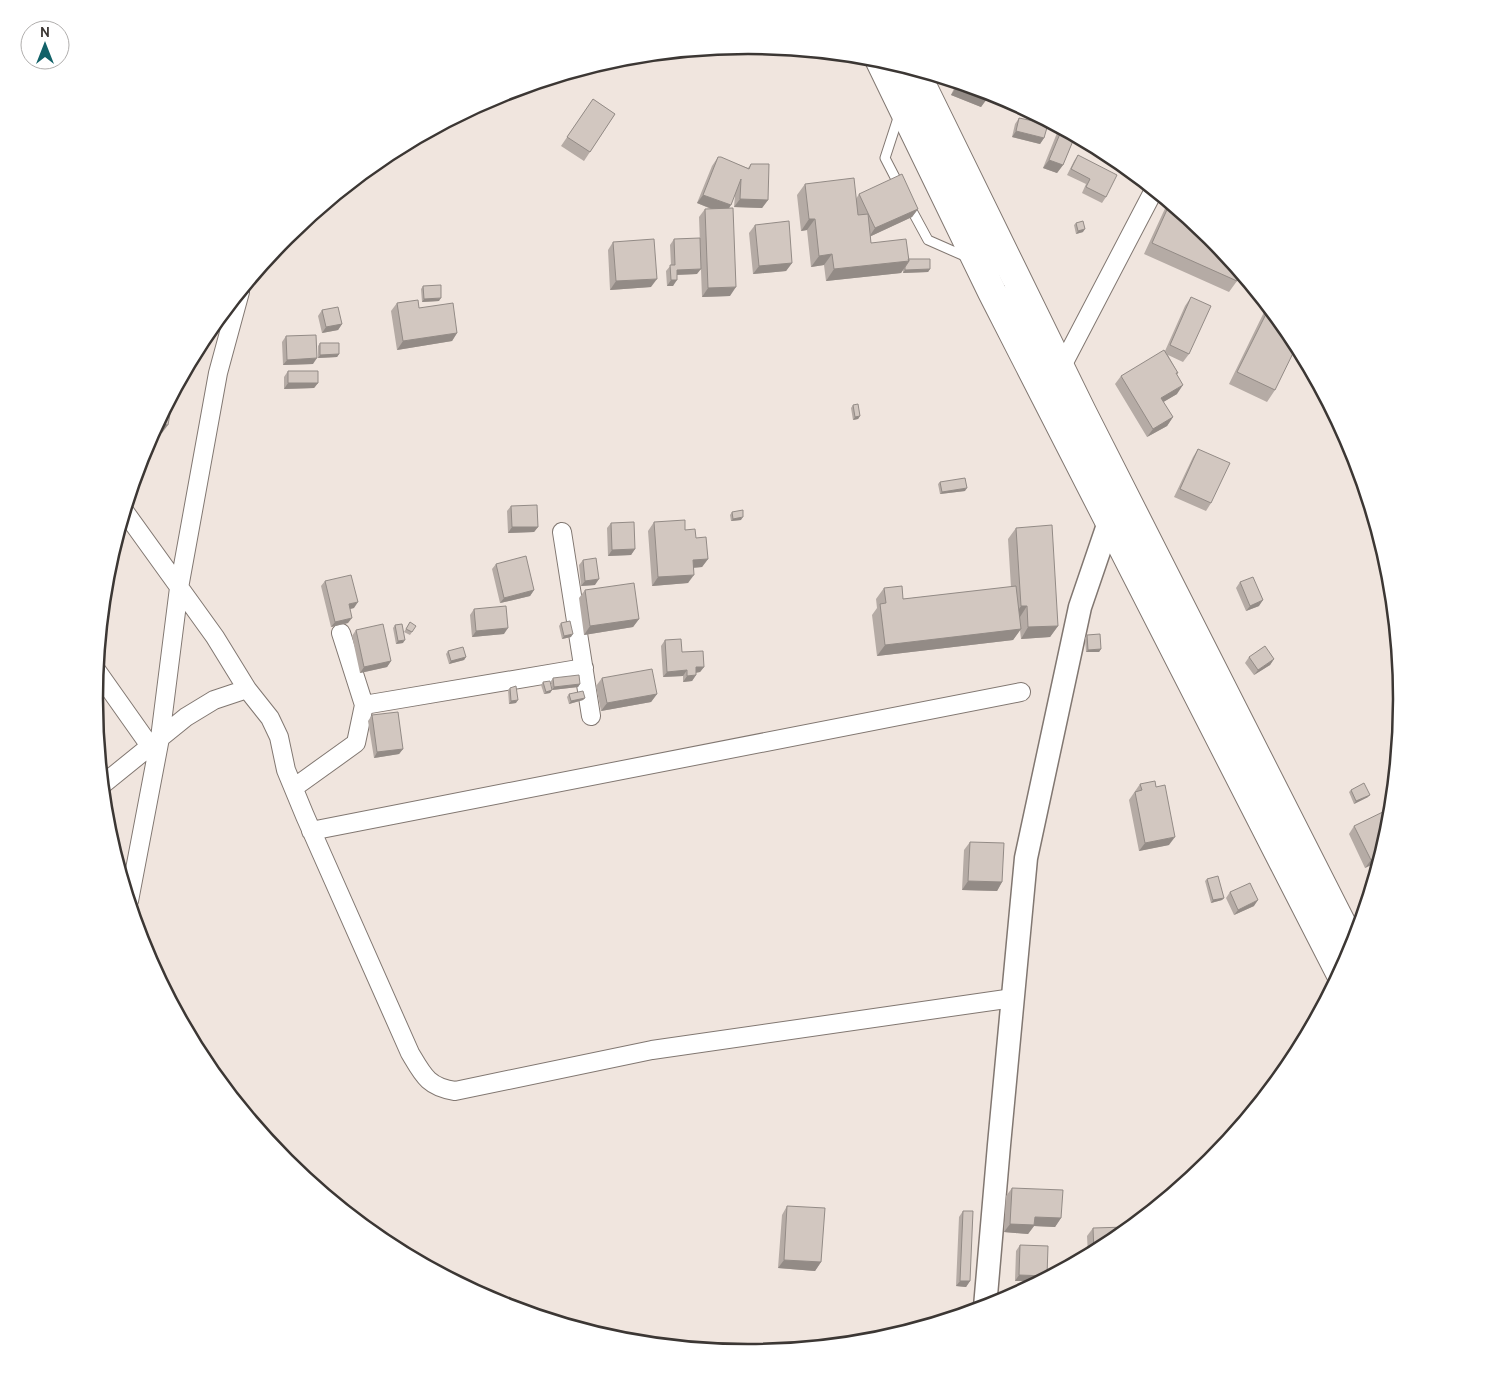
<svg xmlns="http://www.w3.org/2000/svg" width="1496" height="1398" font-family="Cabin,sans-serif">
  <rect width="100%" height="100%" fill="#f0e5de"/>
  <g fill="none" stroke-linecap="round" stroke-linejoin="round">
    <g stroke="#817771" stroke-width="11">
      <path id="service" d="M899,115L885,158L900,187
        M909,205L928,240L969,258"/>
    </g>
    <g stroke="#817771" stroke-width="20">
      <path id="minor" d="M1061,368L1154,190
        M125,512L215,637L247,689L270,718L279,737L286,770L305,816L410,1053C423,1075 428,1087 455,1091L652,1050L1013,998
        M562,532L591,716
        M97,671L150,746
        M364,705L584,668
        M299,784L356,743L364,705L341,633
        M102,785L186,717L214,700L247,689
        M311,831L1021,692
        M129,901L160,738L179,588L218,373L240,292"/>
    </g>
    <g stroke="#817771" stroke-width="25">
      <path id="tertiary" d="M985,1307L999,1145L1026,858L1080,607L1109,522L1119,515"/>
    </g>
    <g stroke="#817771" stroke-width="30">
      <path id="trunk" d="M879,59L992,292L1340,973
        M914,69L1082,412L1353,946"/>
    </g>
    <use href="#service" stroke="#fff" stroke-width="9"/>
    <use href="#minor" stroke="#fff" stroke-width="18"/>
    <use href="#tertiary" stroke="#fff" stroke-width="22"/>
    <use href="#trunk" stroke="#fff" stroke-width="28"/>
  </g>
  <path fill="#b5aba5" d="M957,82L990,92L981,107L951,95Z
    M1003,97L1044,119L1000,105Z
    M593,99L615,114L584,161L561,146Z
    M1019,118L1044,138L1040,144L1012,137L1015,124Z
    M1059,128L1075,136L1063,165L1057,173L1043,168Z
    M1078,155L1106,197L1102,203L1082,193L1086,184L1067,175L1074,161Z
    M718,157L748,168L751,164L768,200L762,208L734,207L735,195L729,208L730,296L702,297L699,217L705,209H711L697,203L712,166Z
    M805,184L856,199L859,194L918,209L912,217L871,236V243L930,269L928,272L903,273V270L901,273L826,281L824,265L811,267L807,230L801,231L797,195Z
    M1168,202L1211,237L1237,281L1229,292L1144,254Z
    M1076,223L1083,232L1076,234L1074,225Z
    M755,225L792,263L786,271L753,274L749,233Z
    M674,239L697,274L677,275L673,286H667L666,271L671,265L670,245Z
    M613,242L651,287L610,290L608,250Z
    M423,286L439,301L422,302L421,289Z
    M1191,297L1189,354L1183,362L1168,355L1178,373L1177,374V394L1163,402L1173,417L1167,426L1147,437L1115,384L1121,376L1165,351L1185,306Z
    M397,303L419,308L457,333L452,341L397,350L391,311Z
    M1267,306L1292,336L1275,390L1267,402L1229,384Z
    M322,310L342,324L338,330L322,333L318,316Z
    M286,336L313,364L283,365L282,342Z
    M320,343L339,354L337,357L318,358V346Z
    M288,371L318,383L314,388L284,389V377Z
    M853,405L860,416L858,419L853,420L851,408Z
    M1198,449L1211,503L1206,511L1174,497L1193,457Z
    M940,482L965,491L940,494L938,484Z
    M511,506L538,527L534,532L508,533L507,511Z
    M732,512L741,520L731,521L730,515Z
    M654,522L685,530L696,538L708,559L702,567L694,568L688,583L652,586L648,531Z
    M611,523L635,549L631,555L608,556L607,528Z
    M1016,528L1058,626L1050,637L1021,639L1020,630L1013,640L877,656L872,615L877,608L876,599L884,588L903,599L1011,587L1008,539Z
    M583,560L595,585L581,586L579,565Z
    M496,564L534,590L530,596L500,603L492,569Z
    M325,581L354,608L350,609L348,623L331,627L321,586Z
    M1240,582L1259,606L1246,611L1236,588Z
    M585,590L639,619L633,627L584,635L579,598Z
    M474,609L504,634L472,637L470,615Z
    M410,622L412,632L410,635L404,632Z
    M561,623L571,637L562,639L559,626Z
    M395,625L403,643L396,644L393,628Z
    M356,630L391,661L387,667L360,673L352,636Z
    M1087,635L1101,649L1099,652H1086L1085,638Z
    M665,640L704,667L700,672L696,673V675L692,681L683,682V676L663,677L661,646Z
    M448,651L466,657L464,660L449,664L446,654Z
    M1249,657L1274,659L1270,665L1254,675L1245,663Z
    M553,678L580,684L578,687L552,690L551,681Z
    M602,678L657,694L651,702L601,711L596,686Z
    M543,682L552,690L550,693L544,694L541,685Z
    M510,688L516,703L509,704L508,690Z
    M569,694L585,698L583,700L569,704L567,697Z
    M372,715L403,749L399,754L374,758L368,721Z
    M1140,784L1156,787L1169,845L1139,851L1129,800Z
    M1351,790L1368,797L1354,804L1349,792Z
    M1354,826L1379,861L1365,868L1349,834Z
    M970,842L1002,882L997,891L962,890L964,850Z
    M1207,879L1224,898L1222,900L1211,903L1205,881Z
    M1230,892L1254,906L1234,915L1226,898Z
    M1012,1188L1061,1218L1055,1227L1034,1226L1028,1234L1004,1232L1006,1196Z
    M787,1206L821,1262L815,1271L778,1268L782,1215Z
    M963,1211L970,1281L966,1287L956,1286L959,1217Z
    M1093,1228L1111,1243L1088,1255L1087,1236Z
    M1020,1245L1047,1276L1045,1278L1039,1281H1015L1016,1251Z"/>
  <path fill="#938b86" d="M957,86L987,99L981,107L951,95Z
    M1005,98L1044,119L1000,105Z
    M1016,131L1044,138L1040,144L1012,137Z
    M1049,160L1063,165L1057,173L1043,168Z
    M703,195L731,205L725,214L697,203Z
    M740,199L768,200L762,208L734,207Z
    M918,209L912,217L869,237L875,228Z
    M809,219H815L807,230L801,231Z
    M1085,229L1083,232L1076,234L1078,231Z
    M832,254L824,265L811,267L819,256Z
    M909,261L901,273L826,281L834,269Z
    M792,263L786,271L753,274L759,266Z
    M701,269L697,274L673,275L677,270Z
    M930,269L928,272L903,273L905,270Z
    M657,279L651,287L610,290L616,281Z
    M671,280H677L673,286H667Z
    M736,287L730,296L702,297L708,288Z
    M441,298L439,301L422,302L424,299Z
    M342,324L338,330L322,333L326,327Z
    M457,333L452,341L397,350L403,341Z
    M339,354L337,357L318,358L320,355Z
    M317,358L313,364L283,365L287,360Z
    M288,383H318L314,388L284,389Z
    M1183,385L1177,394L1155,407L1161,398Z
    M860,416L858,419L853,420L855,417Z
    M1173,417L1167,426L1147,437L1153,429Z
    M157,423L168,425L162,433L153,432Z
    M967,488L965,491L940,494L942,492Z
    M743,517L741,520L731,521L733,519Z
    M512,527H538L534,532L508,533Z
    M635,549L631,555L608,556L612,550Z
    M708,559L702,567L687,568L693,560Z
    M694,575L688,583L652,586L658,577Z
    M599,579L595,585L581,586L585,581Z
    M534,590L530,596L500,603L504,598Z
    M1263,600L1259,606L1246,611L1250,606Z
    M358,602L354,608L345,610L349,604Z
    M1021,606H1027L1020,617L1013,618Z
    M352,618L348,623L331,627L335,622Z
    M639,619L633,627L584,635L590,626Z
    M1058,626L1050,637L1021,639L1028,627Z
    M508,628L504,634L472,637L476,631Z
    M1021,629L1013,640L877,656L885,645Z
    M573,634L571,637L562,639L564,636Z
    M405,640L403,643L396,644L398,641Z
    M1101,649L1099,652H1086L1088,650Z
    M466,657L464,660L449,664L451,661Z
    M1274,659L1270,665L1254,675L1258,670Z
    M391,661L387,667L360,673L364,667Z
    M696,667H704L700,672L692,673Z
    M687,670L683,676L663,677L667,672Z
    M696,675L692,681L683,682L687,676Z
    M580,684L578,687L552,690L554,687Z
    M552,690L550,693L544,694L546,692Z
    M657,694L651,702L601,711L607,703Z
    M585,698L583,700L569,704L571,701Z
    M518,700L516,703L509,704L511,701Z
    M403,749L399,754L374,758L377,752Z
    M1370,795L1368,797L1354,804L1356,801Z
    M1175,837L1169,845L1139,851L1145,843Z
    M1381,855L1379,861L1365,868L1371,860Z
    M968,881L1002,882L997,891L962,890Z
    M1224,898L1222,900L1211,903L1213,900Z
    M1258,900L1254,906L1234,915L1238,910Z
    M1035,1217L1061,1218L1055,1227L1034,1226L1028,1234L1004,1232L1010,1224Z
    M784,1260L821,1262L815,1271L778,1268Z
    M1019,1275L1047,1276L1045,1278L1039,1281H1015Z
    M960,1281H970L966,1287L956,1286Z"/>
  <path fill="#d2c7c0" stroke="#938b86" d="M959,83L990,92L987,99L957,86Z
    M593,99L615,114L590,152L567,137Z
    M1019,118L1048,124L1044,138L1016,131Z
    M1062,129L1075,136L1063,165L1049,160Z
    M1078,155L1117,175L1106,197L1086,187L1090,179L1071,169Z
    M718,157H721L749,169L751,164H769L768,200L740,199L741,179L731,205L703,195Z
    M902,174L918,209L875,228L859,194Z
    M854,178L858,215L868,214L871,243L906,239L909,261L834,269L832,254L819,256L815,219H809L805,184Z
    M1170,203L1211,237L1240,273L1237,281L1152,243Z
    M733,208L736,287L708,288L705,209Z
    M789,221L792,263L759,266L755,225Z
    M1083,221L1085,229L1078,231L1076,223Z
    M700,238L701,269L677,270V280H671L670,265H675L674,239Z
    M654,239L657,279L616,281L613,242Z
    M908,259H930V269L905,270V267L909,261Z
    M441,285V298L424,299L423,286Z
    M1191,297L1211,306L1189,354L1170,345Z
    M418,300L419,308L453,303L457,333L403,341L397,303Z
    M338,307L342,324L326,327L322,310Z
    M1269,308L1292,336L1297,345L1275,390L1237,372Z
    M316,335L317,358L287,360L286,336Z
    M320,343H339V354L320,355Z
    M1164,350L1178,373H1176L1183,385L1161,398L1173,417L1153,429L1121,376Z
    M288,371H318V383H288Z
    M171,397H173L168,425L157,423Z
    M858,404L860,416L855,417L853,405Z
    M1198,449L1230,463L1211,503L1180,489Z
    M965,478L967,488L942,492L940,482Z
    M537,505L538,527H512L511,506Z
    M743,510V517L733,519L732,512Z
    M685,520V530L695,529L696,538L706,537L708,559L693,560L694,575L658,577L654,522Z
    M634,522L635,549L612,550L611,523Z
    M1052,525L1058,626L1028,627L1027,606H1021L1016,528Z
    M526,556L534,590L504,598L496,564Z
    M596,558L599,579L585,581L583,560Z
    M351,575L358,602L349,604L352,618L335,622L325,581Z
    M1253,577L1263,600L1250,606L1240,582Z
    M634,583L639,619L590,626L585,590Z
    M902,586L903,599L1016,586L1021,629L885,645L880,604L886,603L884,588Z
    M506,606L508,628L476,631L474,609Z
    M570,621L573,634L564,636L561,623Z
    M410,622L416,626L412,632L406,629Z
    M383,624L391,661L364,667L356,630Z
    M402,624L405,640L398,641L395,625Z
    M1100,634L1101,649L1088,650L1087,635Z
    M681,639L682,652L703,651L704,667H696V675L687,676V670L667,672L665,640Z
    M1265,646L1274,659L1258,670L1249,657Z
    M463,647L466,657L451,661L448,651Z
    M652,669L657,694L607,703L602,678Z
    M579,675L580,684L554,687L553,678Z
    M550,681L552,690L546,692L543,682Z
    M516,686L518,700L511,701L510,688Z
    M583,691L585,698L571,701L569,694Z
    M398,712L403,749L377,752L372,715Z
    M1155,781L1156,787L1165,785L1175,837L1145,843L1135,792L1142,790L1140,784Z
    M1364,783L1370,795L1356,801L1351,790Z
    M1391,808L1389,827L1381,855L1371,860L1354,826Z
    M970,842L1004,843L1002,882L968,881Z
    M1218,876L1224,898L1213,900L1207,879Z
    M1250,883L1258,900L1238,910L1230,892Z
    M1012,1188L1063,1190L1061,1218L1035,1217L1034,1225L1010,1224Z
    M787,1206L825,1208L821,1262L784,1260Z
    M963,1211H973L970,1281H960Z
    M1126,1227V1230L1111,1243L1094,1252L1093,1228Z
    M1020,1245L1048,1246L1047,1276L1019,1275Z"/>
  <path d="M0 0H1496V1398H0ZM103 699a645 645 0 1 1 1290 0a645 645 0 1 1-1290 0Z" fill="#fff" fill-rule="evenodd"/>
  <path fill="none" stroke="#3c3734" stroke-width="2.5" d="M103 699a645 645 0 1 1 1290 0a645 645 0 1 1-1290 0Z"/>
  <g transform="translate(45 45)"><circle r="24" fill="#ffffff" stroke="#b1afae"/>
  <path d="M0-4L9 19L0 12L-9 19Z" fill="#116168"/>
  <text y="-8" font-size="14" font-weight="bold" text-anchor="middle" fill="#3c3734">N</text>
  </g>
</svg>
